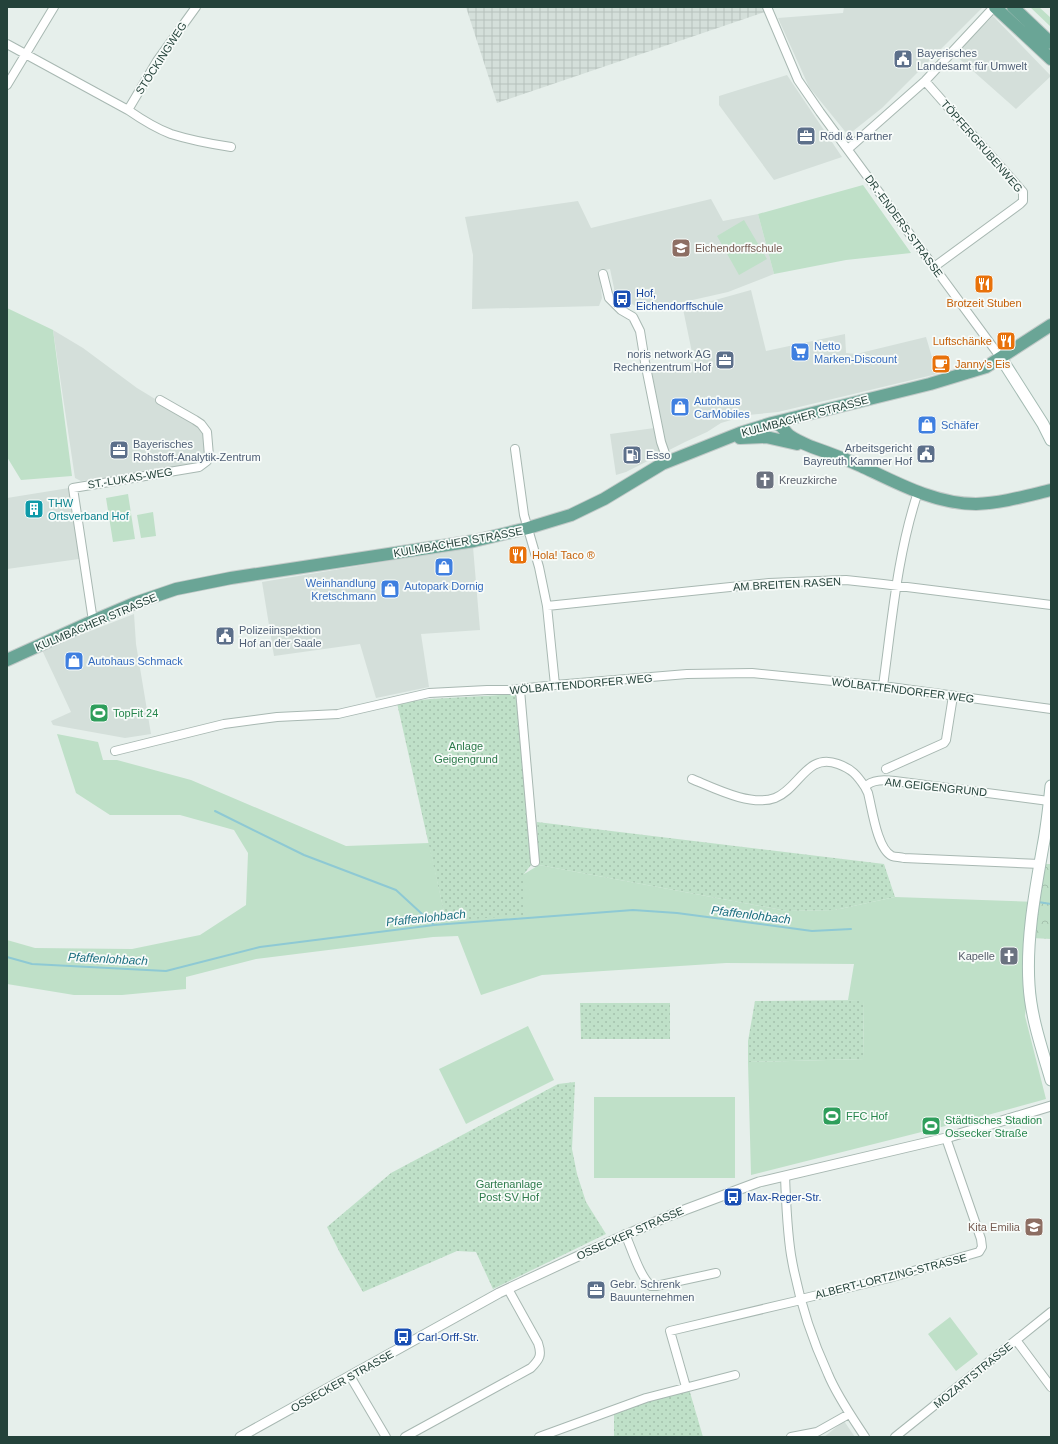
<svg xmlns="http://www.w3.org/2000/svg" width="1058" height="1444" font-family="Arial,sans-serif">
  <defs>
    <pattern id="industrial-grid" width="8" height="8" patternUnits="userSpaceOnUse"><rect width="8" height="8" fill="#d4dfda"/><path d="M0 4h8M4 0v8" fill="none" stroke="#b6c1bc"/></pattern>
    <pattern id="forest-crowns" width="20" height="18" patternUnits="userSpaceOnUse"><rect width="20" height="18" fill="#bfe0c8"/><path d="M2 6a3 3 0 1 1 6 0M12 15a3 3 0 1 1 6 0" fill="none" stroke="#a4c1ad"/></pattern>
    <pattern id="garden-dots" width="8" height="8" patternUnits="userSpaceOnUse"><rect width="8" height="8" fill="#bfe0c8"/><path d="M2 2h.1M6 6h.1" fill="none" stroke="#a4c1ad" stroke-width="1.8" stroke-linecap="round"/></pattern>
  </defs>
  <rect width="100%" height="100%" fill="#e6efeb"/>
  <path fill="#d4dfda" d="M844,7H983L882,108L848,135L809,87L778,18L843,13Z
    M993,16L1051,76L1016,109L955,55Z
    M787,75L842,157L774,180L719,105V96Z
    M711,199L723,221L758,214L774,274L728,292L644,311L618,296L615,293L610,269L599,271L602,298L599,306L472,309L473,255L465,217L578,201L591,228Z
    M751,290L766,351L845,334L846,353L856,354L926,337L937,374L778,412L748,415L721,423L707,432L685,442L626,472L616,475L610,434L662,427L651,368L694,362L683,309Z
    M53,330L83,348L137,388L193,422L203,433L205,454L199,463L81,481L75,478Z
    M69,488L79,559L7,569V498Z
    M473,547L480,630L421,634L429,687L376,698L360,644L274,656L262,582Z
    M134,614L136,644L151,734L125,738L53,725L51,721L71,712L42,650Z
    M844,1421L855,1437H824Z"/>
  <path fill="url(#industrial-grid)" d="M466,7H767L768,11L497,103Z"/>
  <path fill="#bfe0c8" d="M1030,7H1039L1051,18V27Z
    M863,185L911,253L846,260L774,274L758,214Z
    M744,220L767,259L739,275L717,236Z
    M7,308L53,330L72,476L21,480L7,457Z
    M128,494L135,539L113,542L106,498Z
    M153,512L156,536L141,538L137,515Z
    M57,734L98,742L103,760H117L191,780L346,846L429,843L446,921L539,865L787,911L835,910L895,897L1037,902L1025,1016L1046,1099L973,1119L751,1175L748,1062L864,1059L863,1000H848L854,964L726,963L542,975L481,995L458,936L433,937L256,959L186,977V989L122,995H74L7,984V940L35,948L132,949L200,935L246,905L248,853L234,830L180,815H110L76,793Z
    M528,1026L554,1080L466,1124L439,1069Z
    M594,1097H735V1178H594Z
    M950,1317L978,1354L956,1371L928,1334Z"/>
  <path fill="url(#forest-crowns)" d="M1045,864H1051V939L1032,938Z"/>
  <path fill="url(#garden-dots)" d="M517,694L531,865L524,874L525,915L446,921L397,703L430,699Z
    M537,822L884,864L895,897L835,910L787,911L539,865Z
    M863,1000L864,1059L748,1062V1041L755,1001Z
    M580,1003H670V1039H581Z
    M575,1082L572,1149L577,1174L586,1202L606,1234L493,1289L476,1252L457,1251L363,1292L340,1253L327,1227L391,1173L558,1084Z
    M689,1389L703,1437H614V1409Z"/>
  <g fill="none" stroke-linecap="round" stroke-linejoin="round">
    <path stroke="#8ec9d4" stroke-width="2" d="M215,811L304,855L396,890L434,925
      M1038,902L1051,904
      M7,957L32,964L166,971L260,947L434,925L633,910L677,913L812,931L851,929"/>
    <g stroke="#a8b8b2" stroke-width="10">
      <path id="minor" d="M767,7L798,80L820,112L1001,358
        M7,44L128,110C141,119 155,128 171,134C190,140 211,144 231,147
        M925,81L1023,192V201L1020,204L934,267
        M7,85L54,7
        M128,110L157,61L196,7
        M848,149L925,81L994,7
        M603,274L609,298L621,310L633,317L640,331L645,362L661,442L668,462
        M515,449L524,515L539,567L547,606L555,685
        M547,606L769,583L818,581L846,580L883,584L1051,605
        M93,621L73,488L199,467L207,461L209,456L207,432L201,424L195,420L160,400
        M883,686C892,621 897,555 918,492
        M520,690L535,862
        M115,751L224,724L277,717L338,714L429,693L487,690H511L555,685L687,674L752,673L883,686L1051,709
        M886,769L944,743L946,740L953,696
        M692,779C714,788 751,807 775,798C799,789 807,752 838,764C852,769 857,775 865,787
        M1040,864L904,858C900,857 895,857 892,856C877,849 872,808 868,793L865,787C872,779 885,780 895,781L1049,801
        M785,1176C786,1203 787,1229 791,1255C798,1296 811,1337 828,1374C837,1396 852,1417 865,1437
        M625,1234C632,1249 639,1275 651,1286H656L716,1273
        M801,1299L889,1278L979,1252L982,1247L981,1239L946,1138
        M1016,1340L1051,1387
        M350,1376L386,1437
        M686,1387L670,1331L801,1300
        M405,1437L531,1368C540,1359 542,1355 538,1343L508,1289
        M539,1437L646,1398L735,1375
        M791,1437L817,1432L849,1414
        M895,1437L1051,1312"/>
    </g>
    <g stroke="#a8b8b2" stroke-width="11">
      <path id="tertiary" d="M240,1437L499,1293L589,1251L671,1215L759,1182L946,1138L1051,1106"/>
    </g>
    <g stroke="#a4bbb3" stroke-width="13">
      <path id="secondary" d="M1001,358L1043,424L1051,440
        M1051,786C1049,806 1047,826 1043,846C1035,892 1026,939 1029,985C1031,1018 1042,1049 1051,1080"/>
    </g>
    <g stroke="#c2cac8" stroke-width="14">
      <path id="primary" d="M995,7L1051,59
        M1013,7L1051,43
        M772,423C785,425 782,430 790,436C797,441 805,444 812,447C829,453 845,459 861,466C897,483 935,504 976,504C1002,503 1026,496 1051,490
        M740,438L766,437L797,444
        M7,660L93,621L135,603L176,589L231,578L474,541L528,528L571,515L604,499L662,464L740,433L772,423L930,384L986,367L1051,325"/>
    </g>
    <use href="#minor" stroke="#fff" stroke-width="8"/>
    <use href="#tertiary" stroke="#fff" stroke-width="9"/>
    <use href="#secondary" stroke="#fff" stroke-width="11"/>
    <use href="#primary" stroke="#6aa596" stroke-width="12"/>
  </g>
  <defs>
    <g id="civic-square" transform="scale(1)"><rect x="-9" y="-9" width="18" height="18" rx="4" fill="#5c6f8a" stroke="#f7fbf9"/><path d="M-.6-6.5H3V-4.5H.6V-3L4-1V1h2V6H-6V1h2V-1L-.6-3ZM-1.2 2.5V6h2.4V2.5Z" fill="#fff"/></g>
    <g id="office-square" transform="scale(1)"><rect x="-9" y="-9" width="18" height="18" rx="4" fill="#5c6f8a" stroke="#f7fbf9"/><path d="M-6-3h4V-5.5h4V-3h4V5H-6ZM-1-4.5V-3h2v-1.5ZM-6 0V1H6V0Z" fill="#fff"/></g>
    <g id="school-square" transform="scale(1)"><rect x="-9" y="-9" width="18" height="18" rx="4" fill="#8d6e63" stroke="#f7fbf9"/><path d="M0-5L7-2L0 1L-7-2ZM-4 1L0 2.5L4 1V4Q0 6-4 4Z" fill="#fff"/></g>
    <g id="restaurant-square" transform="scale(1)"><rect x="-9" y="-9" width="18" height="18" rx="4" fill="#e8710a" stroke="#f7fbf9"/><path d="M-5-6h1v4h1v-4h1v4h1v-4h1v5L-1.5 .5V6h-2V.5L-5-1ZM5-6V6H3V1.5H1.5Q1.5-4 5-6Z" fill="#fff"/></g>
    <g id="bus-square" transform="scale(1)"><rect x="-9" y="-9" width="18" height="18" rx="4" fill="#1a4fb4" stroke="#f7fbf9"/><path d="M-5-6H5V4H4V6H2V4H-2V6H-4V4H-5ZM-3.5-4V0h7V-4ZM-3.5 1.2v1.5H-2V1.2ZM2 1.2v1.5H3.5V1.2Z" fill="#fff"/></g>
    <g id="supermarket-square" transform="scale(1)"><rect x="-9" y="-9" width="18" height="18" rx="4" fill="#3f7fe0" stroke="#f7fbf9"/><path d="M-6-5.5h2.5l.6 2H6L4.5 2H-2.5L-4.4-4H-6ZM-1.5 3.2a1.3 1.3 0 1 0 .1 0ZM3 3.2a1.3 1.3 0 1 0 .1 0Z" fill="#fff"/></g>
    <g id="cafe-square" transform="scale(1)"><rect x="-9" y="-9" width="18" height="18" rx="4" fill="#e8710a" stroke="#f7fbf9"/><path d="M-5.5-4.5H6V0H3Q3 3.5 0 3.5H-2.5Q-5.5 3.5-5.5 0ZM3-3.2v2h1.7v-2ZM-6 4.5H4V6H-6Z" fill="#fff"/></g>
    <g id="shop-square" transform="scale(1)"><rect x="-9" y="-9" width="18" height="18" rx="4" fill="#3f7fe0" stroke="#f7fbf9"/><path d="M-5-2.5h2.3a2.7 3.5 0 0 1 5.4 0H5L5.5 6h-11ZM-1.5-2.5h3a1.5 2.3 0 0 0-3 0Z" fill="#fff"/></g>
    <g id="fuel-square" transform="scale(1)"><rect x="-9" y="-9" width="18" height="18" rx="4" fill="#5c6f8a" stroke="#f7fbf9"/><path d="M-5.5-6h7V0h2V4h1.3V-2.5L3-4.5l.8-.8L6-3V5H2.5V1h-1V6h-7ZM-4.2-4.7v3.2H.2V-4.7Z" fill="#fff"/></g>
    <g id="church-square" transform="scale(1)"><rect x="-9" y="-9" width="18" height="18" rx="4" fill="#6b7280" stroke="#f7fbf9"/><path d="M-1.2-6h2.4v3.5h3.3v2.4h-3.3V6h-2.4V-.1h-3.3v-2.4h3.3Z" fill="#fff"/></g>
    <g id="building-square" transform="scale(1)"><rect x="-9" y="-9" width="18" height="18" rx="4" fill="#0f9aa8" stroke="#f7fbf9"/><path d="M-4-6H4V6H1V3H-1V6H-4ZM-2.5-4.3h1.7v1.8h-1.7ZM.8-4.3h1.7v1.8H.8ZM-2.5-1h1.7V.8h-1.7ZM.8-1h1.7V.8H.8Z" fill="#fff"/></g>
    <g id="stadium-square" transform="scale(1)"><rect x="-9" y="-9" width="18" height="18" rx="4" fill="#2e9e5b" stroke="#f7fbf9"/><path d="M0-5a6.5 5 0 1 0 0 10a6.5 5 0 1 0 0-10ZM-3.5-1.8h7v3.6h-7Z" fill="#fff"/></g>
  </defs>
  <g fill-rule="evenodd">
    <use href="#civic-square" x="903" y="59"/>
    <use href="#office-square" x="806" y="136"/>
    <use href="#school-square" x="681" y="248"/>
    <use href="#restaurant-square" x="984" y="284"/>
    <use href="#bus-square" x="622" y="299"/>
    <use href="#restaurant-square" x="1006" y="341"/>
    <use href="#supermarket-square" x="800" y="352"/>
    <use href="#office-square" x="725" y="360"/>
    <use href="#cafe-square" x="941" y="364"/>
    <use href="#shop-square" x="680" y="407"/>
    <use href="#shop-square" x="927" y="425"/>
    <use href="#office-square" x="119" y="450"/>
    <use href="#civic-square" x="926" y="454"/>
    <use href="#fuel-square" x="632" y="455"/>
    <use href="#church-square" x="765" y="480"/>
    <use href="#building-square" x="34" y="509"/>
    <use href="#restaurant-square" x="518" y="555"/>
    <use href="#shop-square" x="444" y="567"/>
    <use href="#shop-square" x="390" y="589"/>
    <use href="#civic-square" x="225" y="636"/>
    <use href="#shop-square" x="74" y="661"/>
    <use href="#stadium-square" x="99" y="713"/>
    <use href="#church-square" x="1009" y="956"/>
    <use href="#stadium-square" x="832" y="1116"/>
    <use href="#stadium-square" x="931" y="1126"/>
    <use href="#bus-square" x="733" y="1197"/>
    <use href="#school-square" x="1034" y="1227"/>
    <use href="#office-square" x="596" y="1290"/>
    <use href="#bus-square" x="403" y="1337"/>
  </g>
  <g text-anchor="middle" stroke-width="3.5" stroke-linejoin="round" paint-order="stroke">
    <g font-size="11" fill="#4e5e75" stroke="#f7fbf9" text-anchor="start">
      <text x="917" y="57">Bayerisches<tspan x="917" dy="13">Landesamt für Umwelt</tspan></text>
      <text x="820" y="140">Rödl &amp; Partner</text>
      <text x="711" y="358" text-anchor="end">noris network AG<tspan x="711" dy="13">Rechenzentrum Hof</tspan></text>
      <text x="133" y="448">Bayerisches<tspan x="133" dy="13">Rohstoff-Analytik-Zentrum</tspan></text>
      <text x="912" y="452" text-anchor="end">Arbeitsgericht<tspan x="912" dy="13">Bayreuth Kammer Hof</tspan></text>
      <text x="646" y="459">Esso</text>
      <text x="239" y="634">Polizeiinspektion<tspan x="239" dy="13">Hof an der Saale</tspan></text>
      <text x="610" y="1288">Gebr. Schrenk<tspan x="610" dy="13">Bauunternehmen</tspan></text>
    </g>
    <g font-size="11" fill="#24423a" stroke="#f7fbf9">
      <text transform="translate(161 58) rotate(-57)" y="4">STÖCKINGWEG</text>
      <text transform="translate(982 146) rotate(49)" y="4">TÖPFERGRUBENWEG</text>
      <text transform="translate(904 226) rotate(54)" y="4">DR.-ENDERS-STRASSE</text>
      <text transform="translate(805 416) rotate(-15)" y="4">KULMBACHER STRASSE</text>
      <text transform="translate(130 478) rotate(-9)" y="4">ST.-LUKAS-WEG</text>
      <text transform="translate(458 542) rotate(-10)" y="4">KULMBACHER STRASSE</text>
      <text transform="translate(787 584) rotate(-3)" y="4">AM BREITEN RASEN</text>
      <text transform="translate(96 622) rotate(-23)" y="4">KULMBACHER STRASSE</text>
      <text transform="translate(581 684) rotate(-5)" y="4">WÖLBATTENDORFER WEG</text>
      <text transform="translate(903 690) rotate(7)" y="4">WÖLBATTENDORFER WEG</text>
      <text transform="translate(936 787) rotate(6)" y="4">AM GEIGENGRUND</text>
      <text transform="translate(630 1233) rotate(-24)" y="4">OSSECKER STRASSE</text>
      <text transform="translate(891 1276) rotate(-14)" y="4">ALBERT-LORTZING-STRASSE</text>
      <text transform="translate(973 1375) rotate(-39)" y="4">MOZARTSTRASSE</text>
      <text transform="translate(342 1381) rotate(-29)" y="4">OSSECKER STRASSE</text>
    </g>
    <g font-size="11" fill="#785e54" stroke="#f7fbf9" text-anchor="start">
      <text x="695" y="252">Eichendorffschule</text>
      <text x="1020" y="1231" text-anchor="end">Kita Emilia</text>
    </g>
    <g font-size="11" fill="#164399" stroke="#f7fbf9" text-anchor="start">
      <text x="636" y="297">Hof,<tspan x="636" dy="13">Eichendorffschule</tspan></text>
      <text x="747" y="1201">Max-Reger-Str.</text>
      <text x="417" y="1341">Carl-Orff-Str.</text>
    </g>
    <g font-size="11" fill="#c56008" stroke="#f7fbf9" text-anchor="start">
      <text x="984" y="307" text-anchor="middle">Brotzeit Stuben</text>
      <text x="992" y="345" text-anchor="end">Luftschänke</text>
      <text x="955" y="368">Janny's Eis</text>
      <text x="532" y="559">Hola! Taco ®</text>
    </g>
    <g font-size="11" fill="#366cbe" stroke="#f7fbf9" text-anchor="start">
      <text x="814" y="350">Netto<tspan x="814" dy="13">Marken-Discount</tspan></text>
      <text x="694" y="405">Autohaus<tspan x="694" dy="13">CarMobiles</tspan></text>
      <text x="941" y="429">Schäfer</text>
      <text x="376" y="587" text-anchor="end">Weinhandlung<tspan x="376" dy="13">Kretschmann</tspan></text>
      <text x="444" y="590" text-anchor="middle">Autopark Dornig</text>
      <text x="88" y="665">Autohaus Schmack</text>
    </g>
    <g font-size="11" fill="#5b616d" stroke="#f7fbf9" text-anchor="start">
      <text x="779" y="484">Kreuzkirche</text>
      <text x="995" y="960" text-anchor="end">Kapelle</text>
    </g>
    <g font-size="11" fill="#0d838f" stroke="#f7fbf9" text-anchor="start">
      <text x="48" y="507">THW<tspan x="48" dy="13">Ortsverband Hof</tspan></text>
    </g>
    <g font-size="11" fill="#27864d" stroke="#f7fbf9" text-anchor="start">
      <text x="113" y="717">TopFit 24</text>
      <text x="846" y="1120">FFC Hof</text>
      <text x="945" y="1124">Städtisches Stadion<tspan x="945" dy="13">Ossecker Straße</tspan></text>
    </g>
    <g font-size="11" fill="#2d7a4b" stroke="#f7fbf9">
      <text x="466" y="750">Anlage<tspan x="466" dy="13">Geigengrund</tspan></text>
      <text x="509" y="1188">Gartenanlage<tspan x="509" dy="13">Post SV Hof</tspan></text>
    </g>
    <g font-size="12" font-style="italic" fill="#1c6f80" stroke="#f7fbf9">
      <text transform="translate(751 915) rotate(7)" y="4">Pfaffenlohbach</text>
      <text transform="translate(426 918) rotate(-6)" y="4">Pfaffenlohbach</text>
      <text transform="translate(108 959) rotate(3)" y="4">Pfaffenlohbach</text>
    </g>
  </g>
  <rect width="1058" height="1444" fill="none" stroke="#24423a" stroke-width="16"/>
</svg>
